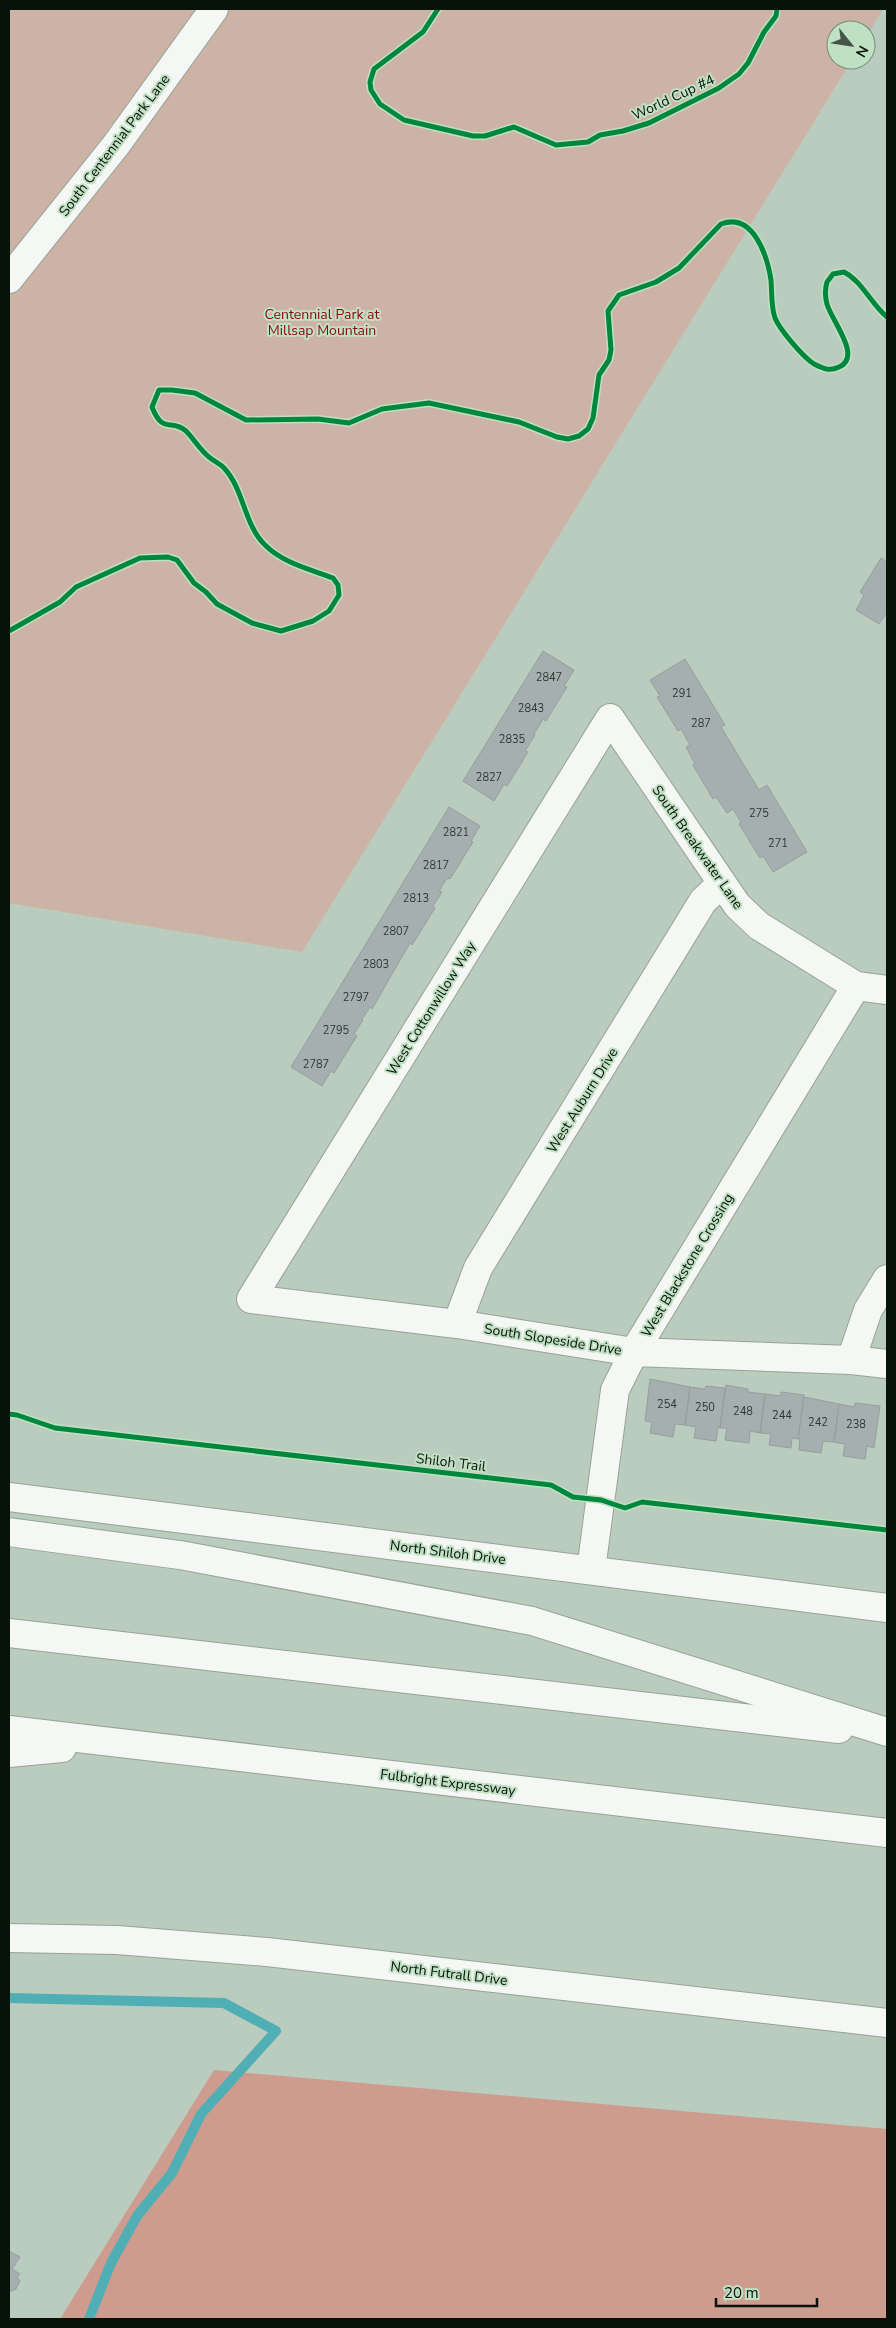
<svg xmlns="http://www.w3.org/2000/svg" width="896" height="2328" font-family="'Nunito Sans',sans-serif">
  <rect width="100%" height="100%" fill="#baccbd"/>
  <path fill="#cdb2a6" d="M9,9H883L866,37V30H836V60H852L302,952L9,903Z"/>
  <path fill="#cd9c8f" d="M214,2070L887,2129V2319H60Z"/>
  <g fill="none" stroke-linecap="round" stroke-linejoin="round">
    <path stroke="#50aeb5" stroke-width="10" d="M9,1998L224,2003L276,2031L201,2114L172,2173L137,2216L111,2263L89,2319"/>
  </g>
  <path fill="#a5afaf" stroke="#949f9e" d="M881,558L887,562V612L879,624L856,610L864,595L860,592Z
    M543,651L574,670L564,686L567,687L546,721L543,719L534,734L535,735L525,751L528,752L507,786L504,784L494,801L463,781Z
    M685,659L725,725L721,727L759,790L767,785L807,852L773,872L763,856L760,858L739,824L741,822L733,809L727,813L716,797L713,799L693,765L695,764L686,747L690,745L681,729L678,731L657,697L660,696L650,680Z
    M449,807L480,826L471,841L473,842L450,879L447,878L439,891L442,892L433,906L435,908L412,945L410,943L372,1009L370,1007L362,1019L363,1020L354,1034L357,1036L334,1073L331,1071L322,1086L291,1067Z
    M650,1379L690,1387L685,1425L675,1424L673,1437L650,1433L652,1422L645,1421Z
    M726,1385L748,1389V1392L765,1394L760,1433L750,1431L749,1443L725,1440L727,1428H720Z
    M706,1386L725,1388L720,1428L718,1427L716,1441L694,1438L696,1427L685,1425L690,1387L705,1389Z
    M781,1392L804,1395L798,1439L792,1438L791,1448L769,1445L771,1434L760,1433L765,1394L781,1396Z
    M804,1397L839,1404L834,1442L823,1441L821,1453L799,1450L800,1439H798Z
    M855,1403L880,1406L874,1448L867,1446L865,1459L843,1456L845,1444L834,1442L839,1404L854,1407Z
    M9,2251L20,2257L12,2269L20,2274L17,2277L20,2281L16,2289L9,2292Z"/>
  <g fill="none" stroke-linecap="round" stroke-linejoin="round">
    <g stroke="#95a396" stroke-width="30">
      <path id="minor" d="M9,279L116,145L214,9
        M887,990L856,986L759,926L737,905L610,718L251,1299L457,1324L634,1352L851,1360L887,1364
        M457,1324L478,1268L703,901L721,884
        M851,1360L868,1310L887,1279
        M591,1570L615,1390L634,1352L856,986"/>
    </g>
    <g stroke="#95a396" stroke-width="30">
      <path id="major" d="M9,1497L887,1608
        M9,1938L117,1940L267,1952L887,2023"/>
    </g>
    <g stroke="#95a396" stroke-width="30">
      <path id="highway" d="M9,1532L180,1555L532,1621L887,1732
        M9,1633L839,1729
        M9,1730L887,1833
        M9,1753L62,1748"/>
    </g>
    <use href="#minor" stroke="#f5f7f5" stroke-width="28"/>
    <use href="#major" stroke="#f5f7f5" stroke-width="28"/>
    <use href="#highway" stroke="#f5f7f5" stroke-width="28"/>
    <g stroke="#c0e0c3" stroke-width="8">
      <path id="cycleway" d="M438,9L423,32L374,69L370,82L371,90L380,104L404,120L473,136H485L514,127L556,145L588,142L600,135L623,131L649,123L719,88L739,74L748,63L764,32L776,16L777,9
        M9,631L60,602L76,587L140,558L168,557L177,560L194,583L206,592L217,604L252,623L281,631L313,621L329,611L339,595L338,585L333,578C309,569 283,563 265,545C244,525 244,489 224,468C220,463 213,461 209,457C200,450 194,439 186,431C171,418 163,435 152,407L159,390H172L195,393L246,420L318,419L349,423L382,409L429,403L519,422L557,437L568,439L579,436L588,429L593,418L599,375L609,360L611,350L608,311L619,295L656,282L679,268L721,224C753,212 767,255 771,280C772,292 771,307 775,318C780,330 803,357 814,364C822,368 829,372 839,367C863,357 831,320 827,304C825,297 825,289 827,282L833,274L844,272C862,281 871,304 887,317
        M9,1414L17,1415L55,1428L551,1485L573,1497L601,1500L625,1508L642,1502L887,1530"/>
    </g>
    <use href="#cycleway" stroke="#00873e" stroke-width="5"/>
  </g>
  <g text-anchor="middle" stroke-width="4" stroke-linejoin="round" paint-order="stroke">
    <g font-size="11" fill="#2e3932">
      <text x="549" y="681">2847</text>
      <text x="682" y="697">291</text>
      <text x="531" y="712">2843</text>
      <text x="701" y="727">287</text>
      <text x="512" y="743">2835</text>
      <text x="489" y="781">2827</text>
      <text x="759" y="817">275</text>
      <text x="456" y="836">2821</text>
      <text x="778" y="847">271</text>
      <text x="436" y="869">2817</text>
      <text x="416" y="902">2813</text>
      <text x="396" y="935">2807</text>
      <text x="376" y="968">2803</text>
      <text x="356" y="1001">2797</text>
      <text x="336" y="1034">2795</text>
      <text x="316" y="1068">2787</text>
      <text x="667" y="1408">254</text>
      <text x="705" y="1411">250</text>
      <text x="743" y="1415">248</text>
      <text x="782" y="1419">244</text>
      <text x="818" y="1426">242</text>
      <text x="856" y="1428">238</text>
    </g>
    <g font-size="14" fill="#071209" stroke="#c0e0c3">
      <text transform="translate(673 97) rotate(-25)" y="5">World Cup #4</text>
      <text transform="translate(114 145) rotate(-53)" y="5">South Centennial Park Lane</text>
      <text transform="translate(698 847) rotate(55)" y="5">South Breakwater Lane</text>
      <text transform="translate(431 1008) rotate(-58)" y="5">West Cottonwillow Way</text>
      <text transform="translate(582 1100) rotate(-58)" y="5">West Auburn Drive</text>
      <text transform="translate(687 1265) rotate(-59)" y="5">West Blackstone Crossing</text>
      <text transform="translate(553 1339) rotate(9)" y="5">South Slopeside Drive</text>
      <text transform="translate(451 1462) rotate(7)" y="5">Shiloh Trail</text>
      <text transform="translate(448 1552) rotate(7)" y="5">North Shiloh Drive</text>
      <text transform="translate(448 1782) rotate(7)" y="5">Fulbright Expressway</text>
      <text transform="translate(449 1973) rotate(7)" y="5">North Futrall Drive</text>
    </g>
    <g font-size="14" fill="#8c090c" stroke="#c0e0c3">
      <text x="322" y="319">Centennial Park at<tspan x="322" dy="16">Millsap Mountain</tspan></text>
    </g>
  </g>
  <rect width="896" height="2328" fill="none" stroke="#071209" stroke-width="20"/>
  <g transform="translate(851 45) rotate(120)"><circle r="24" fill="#c0e0c3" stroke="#768e79"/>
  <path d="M0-4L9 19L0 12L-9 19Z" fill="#465348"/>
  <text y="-8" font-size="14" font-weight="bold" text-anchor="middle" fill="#071209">N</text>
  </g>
  <path d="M716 2298v8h101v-8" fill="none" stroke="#071209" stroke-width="2.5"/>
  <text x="724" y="2298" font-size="15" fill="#071209" stroke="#c0e0c3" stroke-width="4" paint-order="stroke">20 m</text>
</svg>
